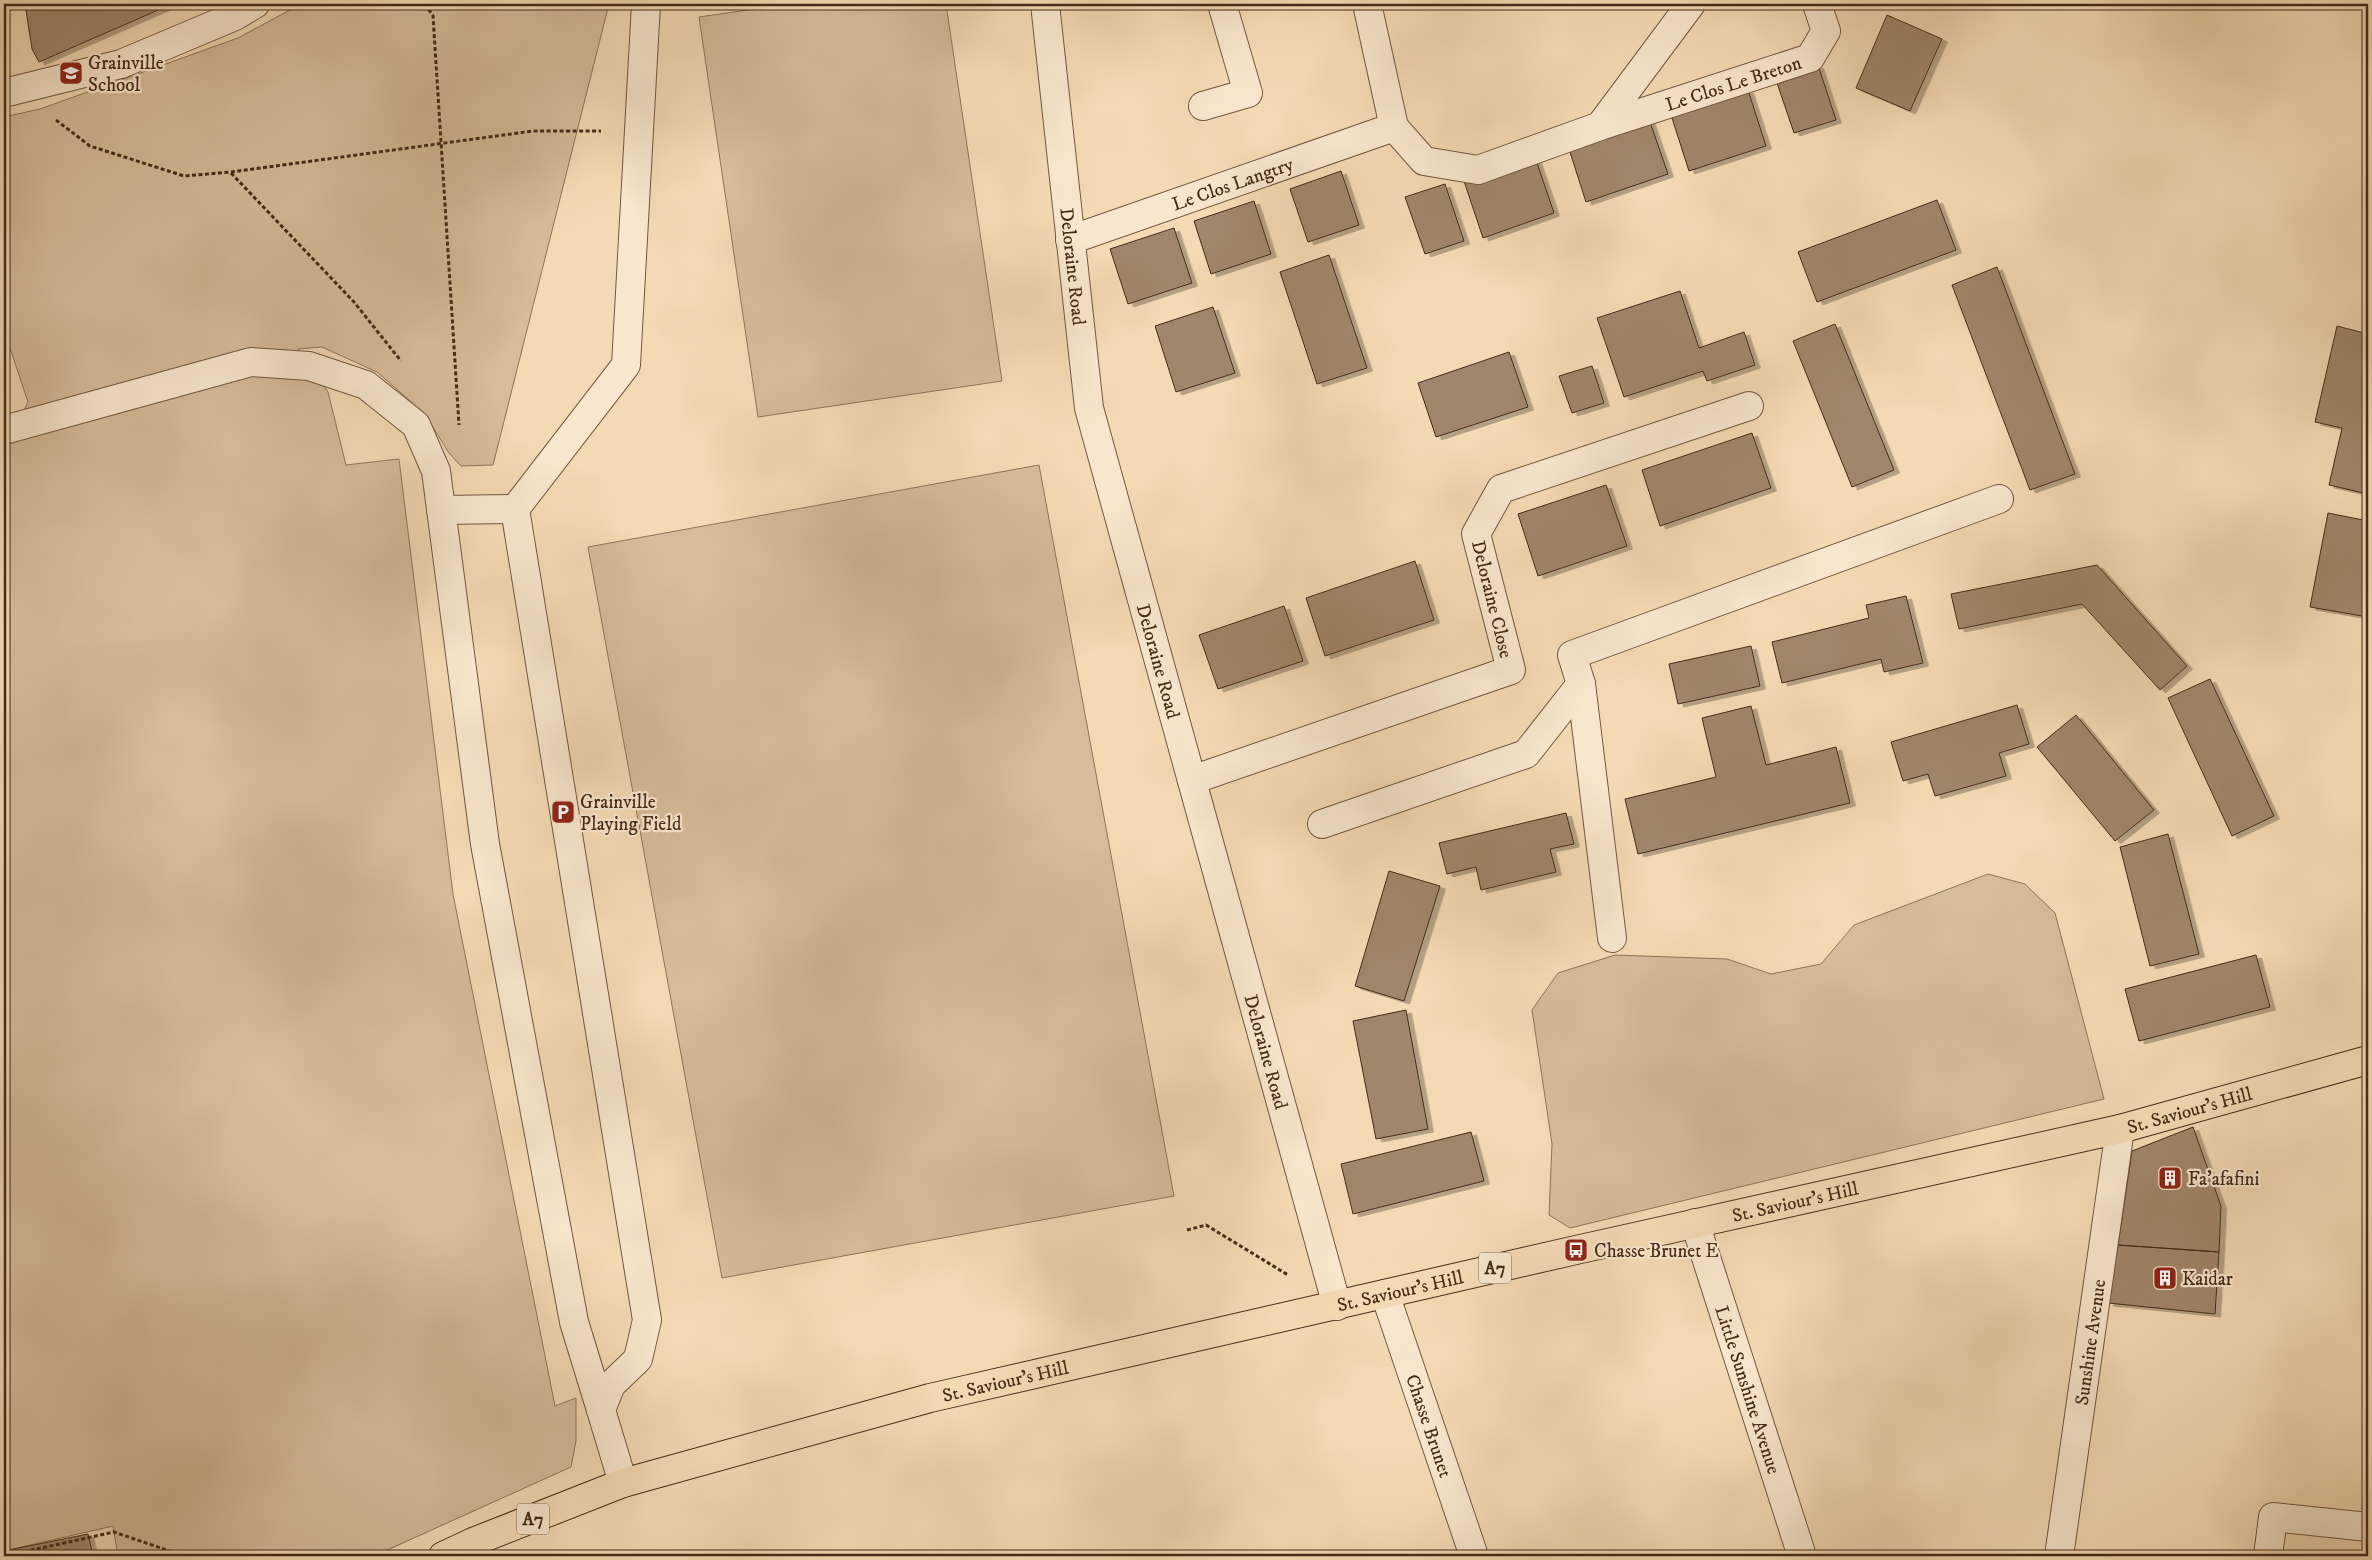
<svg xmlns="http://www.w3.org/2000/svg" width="2372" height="1560" font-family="'IM FELL DW Pica',serif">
  <defs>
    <filter id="shadow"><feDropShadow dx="5.5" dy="3" stdDeviation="0" flood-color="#0004"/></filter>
  </defs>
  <rect width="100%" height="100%" fill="#f4dab4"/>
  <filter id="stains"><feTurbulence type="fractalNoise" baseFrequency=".004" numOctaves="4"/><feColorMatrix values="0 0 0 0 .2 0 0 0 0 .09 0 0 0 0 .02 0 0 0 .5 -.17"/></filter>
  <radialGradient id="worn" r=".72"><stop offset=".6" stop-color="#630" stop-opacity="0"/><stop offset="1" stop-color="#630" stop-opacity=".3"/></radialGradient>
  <path fill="#d6bc9a" stroke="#8e745a" d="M301,4H609L493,465L461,466L449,453L424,413L377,372L322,347L298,349L328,392L346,465L399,459L453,894L555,1406L576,1398V1441L571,1467L374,1556H118L113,1526L4,1551V452L28,402L4,330V117L40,109L238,38Z
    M789,4H946L1002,381L758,417L699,17Z
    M1039,465L1174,1196L722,1278L588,547Z
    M1988,874L2025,884L2055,913L2104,1099L1570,1228L1549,1215L1552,1144L1532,1010L1558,973L1615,955L1727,959L1771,974L1821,964L1854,925Z"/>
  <path fill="#a0866a" stroke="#452b19" filter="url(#shadow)" d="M25,4H172L39,62L32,49Z
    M1887,15L1942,39L1910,111L1856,88Z
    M1818,65L1836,120L1794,133L1776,80Z
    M1748,90L1766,146L1689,171L1671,115Z
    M1649,119L1668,174L1586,202L1568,146Z
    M1535,157L1554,213L1483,238L1464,181Z
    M1341,171L1359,225L1308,242L1290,189Z
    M1445,184L1464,241L1425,254L1405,197Z
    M1937,200L1956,250L1817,302L1798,252Z
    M1254,201L1271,254L1211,274L1194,221Z
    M1174,228L1192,283L1128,304L1110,249Z
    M1329,255L1367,368L1317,384L1280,272Z
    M1997,267L2075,474L2030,490L1952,285Z
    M1680,291L1699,348L1744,332L1755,365L1707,381L1703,371L1624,397L1597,318Z
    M1213,307L1235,373L1176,392L1155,326Z
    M1835,324L1894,470L1852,487L1793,341Z
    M2337,326L2368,334V494L2329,485L2342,428L2315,422Z
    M1509,352L1528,407L1436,437L1418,383Z
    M1592,366L1604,403L1572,413L1559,376Z
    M1752,433L1771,488L1660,526L1642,470Z
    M1606,485L1627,546L1538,576L1518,514Z
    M2328,513L2368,521V617L2310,607Z
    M1415,561L1434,620L1325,656L1306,598Z
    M2097,565L2187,666L2160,690L2082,604L1959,629L1951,594Z
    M1906,596L1923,663L1884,672L1881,659L1782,683L1772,642L1869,618L1866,605Z
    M1284,606L1303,661L1218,689L1199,635Z
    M1751,646L1760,686L1678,704L1669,664Z
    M2210,679L2274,816L2232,836L2168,698Z
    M2017,705L2029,744L1999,753L2006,776L1935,796L1928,774L1903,781L1891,742Z
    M1751,706L1766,765L1836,747L1850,803L1638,854L1625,799L1716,777L1702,718Z
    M2076,715L2154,810L2115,841L2037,747Z
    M1566,813L1574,844L1550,849L1556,872L1481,890L1476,867L1447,874L1439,843Z
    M2168,834L2199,954L2150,966L2120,847Z
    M1389,871L1440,886L1404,1001L1355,986Z
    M2256,955L2270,1007L2139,1041L2125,989Z
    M1406,1010L1428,1129L1376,1139L1353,1021Z
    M2193,1127L2221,1206L2219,1252L2118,1245L2132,1151Z
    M1471,1132L1484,1181L1353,1214L1341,1164Z
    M2118,1245L2219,1252L2215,1314L2108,1303Z
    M88,1534L93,1556H4V1551Z"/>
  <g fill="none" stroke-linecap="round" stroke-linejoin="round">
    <g stroke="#715740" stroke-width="30">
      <g id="minor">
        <path id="s1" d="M1045,4L1089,408L1337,1306"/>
        <path d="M1367,4L1394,127L1424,161L1478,170L1600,126L1691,4"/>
        <path d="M4,93L121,64L235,16L255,4"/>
        <path d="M1203,106L1248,93L1222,4"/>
        <path id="s2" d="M1600,126L1810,58L1826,31L1817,4"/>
        <path id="s3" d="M1070,240L1394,127"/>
        <path d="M4,430L251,362L309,366L366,385L416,425L436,471L485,844L574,1322L601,1410"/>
        <path d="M441,510L515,509"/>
        <path d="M1192,780L1511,670L1476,534L1501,489L1749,406"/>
        <path d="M1322,824L1526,754L1581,684"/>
        <path d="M1612,938L1581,684L1572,655L1999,499"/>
        <path id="s4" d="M1695,1223L1802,1556"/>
        <path id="s5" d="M1385,1294L1474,1556"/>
        <path d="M623,1483L601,1410L611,1385L638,1359L647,1320L515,509L626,365L646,4"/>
        <path id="s6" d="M2059,1556L2120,1129"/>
        <path d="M2268,1556L2273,1517L2368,1527"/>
      </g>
    </g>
    <g stroke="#452b19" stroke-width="30">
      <g id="major">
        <path id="s7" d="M443,1556L473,1542L623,1483L930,1398L1576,1250L2120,1129L2368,1060"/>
      </g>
    </g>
    <path stroke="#452b19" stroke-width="3" stroke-dasharray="4 2.5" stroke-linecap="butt" d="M425,4L433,16L459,425
      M56,120L90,146L184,176L231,172L533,131H601
      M231,173L354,302L401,361
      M1187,1230L1206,1225L1288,1275
      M5,1556L114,1532L184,1556"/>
    <use href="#minor" stroke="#f8e7ce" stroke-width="28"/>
    <use href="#major" stroke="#f4dab4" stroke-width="28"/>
  </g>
  <defs>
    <g id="school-square" transform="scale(1.25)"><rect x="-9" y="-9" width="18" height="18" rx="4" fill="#8f2418" stroke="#f8e7ce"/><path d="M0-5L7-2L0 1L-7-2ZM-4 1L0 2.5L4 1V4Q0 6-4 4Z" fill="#fff"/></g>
    <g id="parking-square" transform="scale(1.25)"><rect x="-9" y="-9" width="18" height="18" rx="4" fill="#8f2418" stroke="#f8e7ce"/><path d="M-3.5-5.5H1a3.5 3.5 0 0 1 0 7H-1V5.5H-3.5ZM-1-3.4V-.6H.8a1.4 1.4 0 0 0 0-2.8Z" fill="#fff"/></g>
    <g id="building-square" transform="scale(1.25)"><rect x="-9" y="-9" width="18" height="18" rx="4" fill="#8f2418" stroke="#f8e7ce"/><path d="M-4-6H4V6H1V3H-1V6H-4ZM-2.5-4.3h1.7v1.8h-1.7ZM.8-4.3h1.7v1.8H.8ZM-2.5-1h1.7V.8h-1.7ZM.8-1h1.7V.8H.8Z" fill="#fff"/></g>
    <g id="bus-square" transform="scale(1.25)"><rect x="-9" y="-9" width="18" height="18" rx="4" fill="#8f2418" stroke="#f8e7ce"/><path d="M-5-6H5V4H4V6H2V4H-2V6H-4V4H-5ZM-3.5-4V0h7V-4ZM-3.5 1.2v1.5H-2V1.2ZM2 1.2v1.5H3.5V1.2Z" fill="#fff"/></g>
  </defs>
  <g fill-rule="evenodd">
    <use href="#school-square" x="71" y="73"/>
    <use href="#parking-square" x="563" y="812"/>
    <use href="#building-square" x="2170" y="1178"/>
    <use href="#bus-square" x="1576" y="1250"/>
    <use href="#building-square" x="2165" y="1278"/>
  </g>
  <g text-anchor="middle" stroke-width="4.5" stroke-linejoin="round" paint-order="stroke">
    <g fill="#f8e7ce" stroke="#7b634f" stroke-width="1">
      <rect x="1479" y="1252.5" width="32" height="31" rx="4"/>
      <rect x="517" y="1503.5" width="32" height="31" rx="4"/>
    </g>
    <g font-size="18" font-weight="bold" fill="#452b19">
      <text x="1495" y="1274">A7</text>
      <text x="533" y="1525">A7</text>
    </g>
    <g font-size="19" fill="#452b19" stroke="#f8e7ce" text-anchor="start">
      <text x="88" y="69">Grainville<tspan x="88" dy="22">School</tspan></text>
      <text x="580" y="808">Grainville<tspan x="580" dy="22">Playing Field</tspan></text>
      <text x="2188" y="1185">Fa'afafini</text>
      <text x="1594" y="1257">Chasse Brunet E</text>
      <text x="2182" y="1285">Kaidar</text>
    </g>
    <g font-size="19" fill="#452b19" stroke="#f8e7ce">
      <text dy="7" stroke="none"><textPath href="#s2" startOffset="140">Le Clos Le Breton</textPath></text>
      <text dy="7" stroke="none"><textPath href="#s3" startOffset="172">Le Clos Langtry</textPath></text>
      <text dy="7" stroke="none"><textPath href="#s1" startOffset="264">Deloraine Road</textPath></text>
      <text transform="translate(1493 599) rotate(76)" y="7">Deloraine Close</text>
      <text dy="7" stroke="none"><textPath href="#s1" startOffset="669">Deloraine Road</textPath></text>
      <text dy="7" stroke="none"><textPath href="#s1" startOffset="1074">Deloraine Road</textPath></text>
      <text dy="7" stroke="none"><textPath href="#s7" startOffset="1805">St. Saviour's Hill</textPath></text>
      <text dy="7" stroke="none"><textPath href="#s7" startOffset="1400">St. Saviour's Hill</textPath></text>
      <text dy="7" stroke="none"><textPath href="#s7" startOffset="995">St. Saviour's Hill</textPath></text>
      <text dy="7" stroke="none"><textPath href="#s6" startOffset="216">Sunshine Avenue</textPath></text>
      <text dy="7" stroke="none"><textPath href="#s7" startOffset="590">St. Saviour's Hill</textPath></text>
      <text dy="7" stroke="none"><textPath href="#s4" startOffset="175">Little Sunshine Avenue</textPath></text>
      <text dy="7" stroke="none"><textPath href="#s5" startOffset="139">Chasse Brunet</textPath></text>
    </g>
  </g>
  <rect width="2372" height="1560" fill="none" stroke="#f4dab4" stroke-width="20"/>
  <rect x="5" y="5" width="2362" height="1550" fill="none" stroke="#452b19" stroke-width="2.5"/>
  <rect x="10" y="10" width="2352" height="1540" fill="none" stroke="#452b19"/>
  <rect width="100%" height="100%" filter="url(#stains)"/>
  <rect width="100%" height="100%" fill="url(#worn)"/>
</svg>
